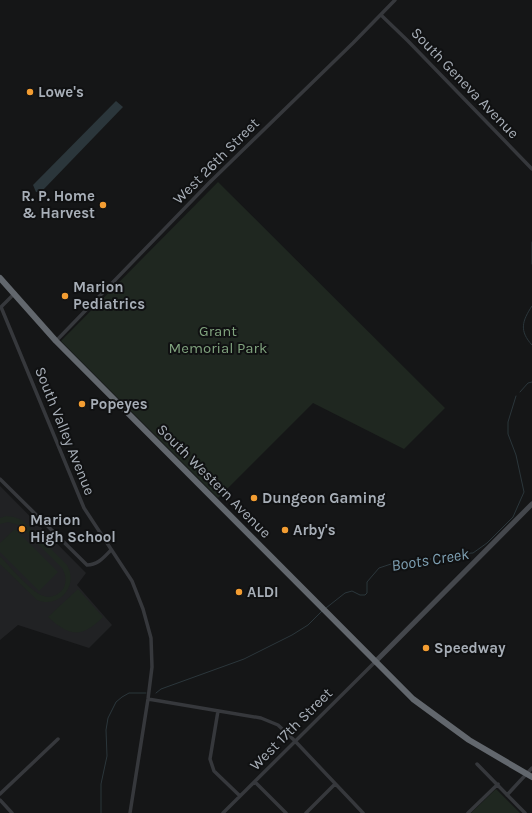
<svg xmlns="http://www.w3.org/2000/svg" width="532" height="813" font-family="Karla,sans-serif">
  <rect width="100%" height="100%" fill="#151617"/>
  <path fill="#212224" d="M0,486L86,573L77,585L112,625L89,648L18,625L0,640Z"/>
  <path fill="#1f2720" d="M218,182L445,408L404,449L313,403L218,498L61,341Z
    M6,516L14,517L22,520L67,565C79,586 59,609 37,600L0,564V556C8,565 31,591 41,595C48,599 58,596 63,589C67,582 66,575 62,568L19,525L8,522L0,524V518Z
    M15,529L58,572L39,591L0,552V543Z
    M78,589L103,617C82,638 70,637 48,617Z
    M496,789L520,813H471Z"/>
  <path fill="#2b363b" d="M116,101L123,107L42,191L36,192L33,185Z"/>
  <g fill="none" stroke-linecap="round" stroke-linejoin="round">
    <path stroke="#2b363b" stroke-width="1" d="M532,242V264
      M532,306C522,321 519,331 532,345
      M520,392L528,383L532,382
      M326,608L345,593L352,591L360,595H365L367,593V582L379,568L391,564H407L454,554L473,553L487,543L513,517L524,492L516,455L508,434V422L516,396
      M156,693L161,689L244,659L292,635L308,625L322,611
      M101,813V784L107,756L106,730L108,718L116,702L122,697L129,693H146"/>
    <path stroke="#36383c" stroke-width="3.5" d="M381,15L408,41L532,169
      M1,307L84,508L132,581L143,609L151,638L152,667L148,699L130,813
      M1,307L15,293
      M56,341L209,183L353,43L395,0
      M0,479L87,565C98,565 104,557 111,550
      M148,699L261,718L278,725L295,741L363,813
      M218,711L210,759L214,771L240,796
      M477,764L525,813
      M255,782L286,813
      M0,794L58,739
      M507,795L532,768
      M0,800L12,813
      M223,813L375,662
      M306,813L335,784
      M468,813L498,784"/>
    <path stroke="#44474c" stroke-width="5" d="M375,662L532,504"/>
    <path stroke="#62676d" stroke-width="6" d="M0,278L56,341L413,699L469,740L532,777"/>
  </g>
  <g fill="#f39d32" stroke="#101112" stroke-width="1.5">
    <circle cx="30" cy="92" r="4"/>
    <circle cx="103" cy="205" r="4"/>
    <circle cx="65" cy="296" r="4"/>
    <circle cx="82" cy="404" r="4"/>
    <circle cx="254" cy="498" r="4"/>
    <circle cx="22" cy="529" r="4"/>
    <circle cx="285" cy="530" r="4"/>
    <circle cx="239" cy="592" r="4"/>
    <circle cx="426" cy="648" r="4"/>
  </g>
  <g text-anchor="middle" stroke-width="4" stroke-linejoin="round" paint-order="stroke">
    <g font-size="15" fill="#a7aeb7" stroke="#101112">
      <text transform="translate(465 83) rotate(46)" y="5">South Geneva Avenue</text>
      <text transform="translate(216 161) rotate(-45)" y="5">West 26th Street</text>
      <text transform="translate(65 431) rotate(68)" y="5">South Valley Avenue</text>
      <text transform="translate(214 481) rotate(45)" y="5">South Western Avenue</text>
      <text transform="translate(291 729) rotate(-45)" y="5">West 17th Street</text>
    </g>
    <g font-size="15" font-weight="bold" fill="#a7aeb7" stroke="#101112" text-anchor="start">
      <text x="38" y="97">Lowe's</text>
      <text x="95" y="201" text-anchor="end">R. P. Home<tspan x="95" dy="17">&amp; Harvest</tspan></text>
      <text x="73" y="292">Marion<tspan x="73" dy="17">Pediatrics</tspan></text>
      <text x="90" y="409">Popeyes</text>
      <text x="262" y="503">Dungeon Gaming</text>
      <text x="30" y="525">Marion<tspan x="30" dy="17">High School</tspan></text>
      <text x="293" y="535">Arby's</text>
      <text x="247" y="597">ALDI</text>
      <text x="434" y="653">Speedway</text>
    </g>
    <g font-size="15" fill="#80a37e" stroke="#101112">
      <text x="218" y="336">Grant<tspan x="218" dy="17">Memorial Park</tspan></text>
    </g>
    <g font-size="16" font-style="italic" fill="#7ea0b3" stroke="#101112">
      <text transform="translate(430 559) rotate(-9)" y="6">Boots Creek</text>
    </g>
  </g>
</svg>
